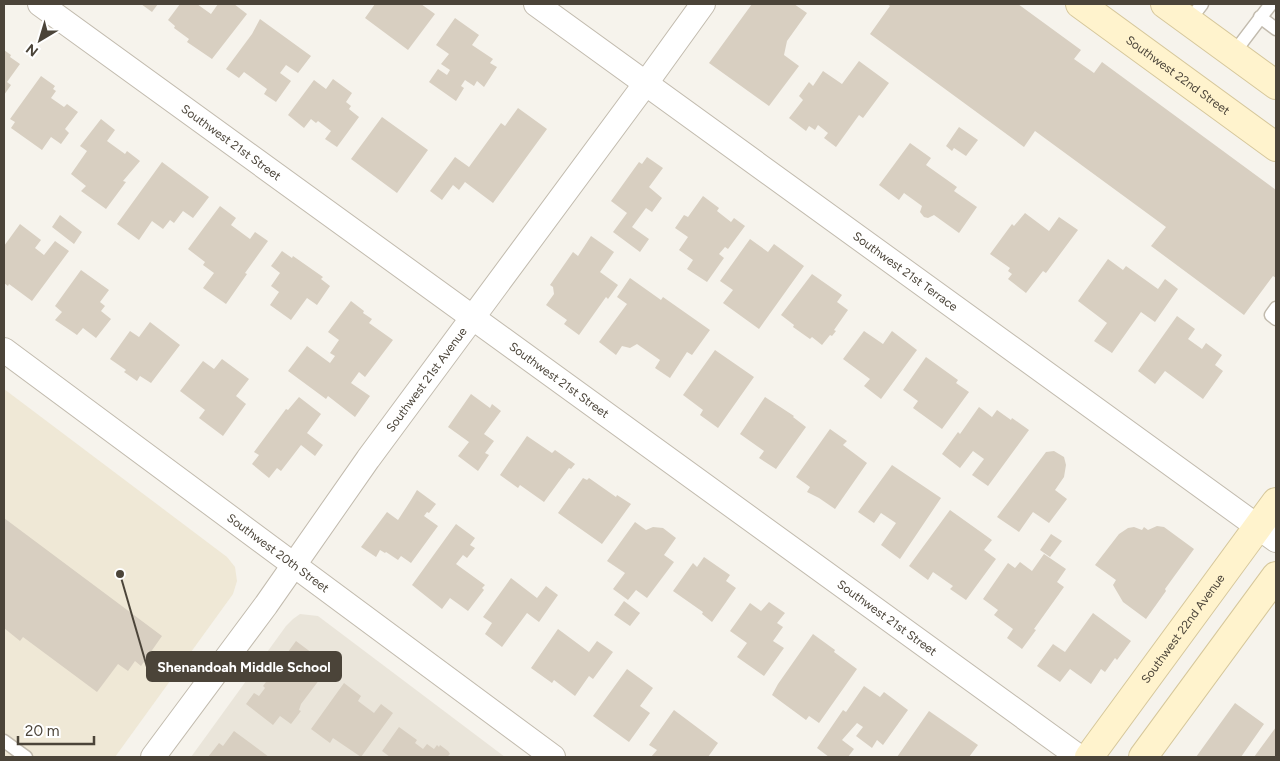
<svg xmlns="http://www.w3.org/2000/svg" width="1280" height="761" font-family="Figtree,sans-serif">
  <rect width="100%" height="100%" fill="#f6f3ec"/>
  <path fill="#eae5da" d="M300,614L318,616L505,757H191L286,626L293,619Z"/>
  <path fill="#efe8d6" d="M4,389L227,557L235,567L237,581L233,594L115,757H4Z"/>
  <path fill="#d8cfc1" d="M141,4H158L152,12Z
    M180,4H197L211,14L218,4H234L247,14L212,59L187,42L189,39L174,28L175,26L168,20Z
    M375,4H421L435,14L408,50L365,18Z
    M752,4H794L807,13L787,41L784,55L799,66L769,106L709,63Z
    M887,4H1018L1081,50L1074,59L1094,73L1102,62L1276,190V278L1273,276L1244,315L1151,246L1166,227L1035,131L1024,147L870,34L890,6Z
    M455,18L479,35L472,45L493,59L490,63L497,67L484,87L477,81L474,86L465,80L461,86L464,88L456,101L429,82L438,69L447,75L450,70L441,64L449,54L436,45Z
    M260,19L311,56L298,73L286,65L280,73L291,81L276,102L264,94L267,89L244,72L239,78L226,69L252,34Z
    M4,50L11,55L10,57L20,64L7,82L11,85L4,95Z
    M859,61L889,83L863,118L859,115L836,147L824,138L828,133L818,125L815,130L809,126L806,131L789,118L803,100L799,96L809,82L813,86L823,71L842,84Z
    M41,76L55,86L53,89L56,91L51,98L64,107L67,104L78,112L65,129L69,133L61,144L51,137L42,150L11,128L15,122L10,119Z
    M333,79L352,93L346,102L351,106L349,109L359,117L337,147L325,139L331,131L318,121L316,123L311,119L304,128L288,115L314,80L326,89Z
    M518,108L547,129L493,203L465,182L459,190L453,185L442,200L430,191L455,157L469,167L501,123L505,126Z
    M382,117L428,150L397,193L351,159Z
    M101,119L115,130L107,141L125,154L127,151L140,161L123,181L126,182L106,209L81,191L86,186L71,174L87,151L80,146Z
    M959,127L978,140L966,156L954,148L952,151L946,146Z
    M910,143L931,158L926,165L957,187L954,191L977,207L959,233L934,215L928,218L924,217L920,212L922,206L904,193L899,200L879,185Z
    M647,157L663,168L649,187L662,198L652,212L646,208L632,227L649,239L640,252L613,232L627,213L611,201L639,162L642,164Z
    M162,162L209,197L193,218L183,211L174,223L170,220L163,229L152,221L139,240L117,224Z
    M703,196L719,208L717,211L731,222L734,218L745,226L728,249L725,247L719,254L724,258L707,282L687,269L693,260L679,250L688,237L675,228L684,215L688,217Z
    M220,206L236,218L231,225L250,239L255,232L268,241L245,273L247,274L226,304L203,288L214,273L203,265L205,262L188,249Z
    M1025,213L1049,231L1059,217L1078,230L1046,273L1043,271L1026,293L1008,279L1012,274L1008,271L1010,268L990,254L1012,224L1014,226Z
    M60,215L82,232L74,244L52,227Z
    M20,224L41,240L35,248L44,255L55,241L69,251L32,301L9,284L8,286L4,283V246Z
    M591,236L614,252L600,272L618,285L608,299L606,297L579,335L564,324L567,320L546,305L554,294L553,287L550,285L573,252L578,256Z
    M750,239L768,252L774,244L804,266L759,329L723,303L733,290L720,281Z
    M282,251L292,258L293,256L323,277L321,279L330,286L317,305L307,298L291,320L270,305L279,292L271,286L280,273L271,266Z
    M1108,259L1123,270L1126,266L1158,289L1165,279L1178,289L1155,322L1141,312L1112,353L1094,341L1107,323L1078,301Z
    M81,270L109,290L100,302L105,306L101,311L111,319L96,338L83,328L77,335L55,320L62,312L55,306Z
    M812,274L842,295L837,302L848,310L834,330L836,331L832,336L830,335L822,345L812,337L810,339L793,327L794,325L781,315Z
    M630,278L661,300L663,297L710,330L692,355L687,352L670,378L655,368L660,360L637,344L630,348L622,346L616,355L599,342L627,304L617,297Z
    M351,301L364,311L363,313L372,319L369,323L393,340L365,377L359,372L351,383L370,396L355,417L328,396L326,399L288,371L307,346L330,363L335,356L330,353L339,340L328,332Z
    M1177,316L1195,329L1188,339L1202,349L1206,343L1222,355L1215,365L1223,371L1203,399L1165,371L1155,384L1138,371Z
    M150,322L180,345L151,383L140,376L137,381L124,372L126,370L110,359L130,331L139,337Z
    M864,331L883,344L892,331L917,350L881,399L864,386L870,379L843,359Z
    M715,350L754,377L718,428L700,415L703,410L683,395Z
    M926,357L958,380L956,383L969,392L942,429L913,408L918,401L903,390Z
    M222,359L249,379L236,396L246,404L223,436L199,418L205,410L180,391L203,361L214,369Z
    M471,394L490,408L492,404L501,411L484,434L494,441L485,453L489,455L478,471L458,456L469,442L448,427Z
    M299,397L321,414L307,433L323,445L315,456L301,445L281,471L277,468L269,478L252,464L259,455L254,452L286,409L288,410Z
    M765,397L794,416L793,417L806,427L776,469L759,458L764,451L740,434Z
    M979,407L992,417L997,410L1011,420L1012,418L1029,430L988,486L972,475L984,459L973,451L960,468L942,454L958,432L960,434Z
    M830,429L847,441L843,445L867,463L835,509L819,498L807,492L810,487L796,477Z
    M527,436L552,453L555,450L575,464L571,469L569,468L544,502L520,485L518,488L500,475Z
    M1054,451L1064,457L1066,465L1064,477L1055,490L1067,499L1049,523L1033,512L1019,532L997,517L1046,452Z
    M892,465L941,498L900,559L881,545L896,523L881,513L874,523L858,512Z
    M583,478L587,480L589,478L616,497L617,495L631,504L602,544L558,513Z
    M417,490L436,504L429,513L427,512L424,516L438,526L411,563L401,556L398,560L386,552L385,553L380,550L376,557L361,547L387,512L398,520L411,500Z
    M950,510L992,540L984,550L996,559L966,600L950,589L953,586L933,572L928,580L909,566Z
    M4,518L162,636L141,666L135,661L128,671L118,664L97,692L23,637L20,641L4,628Z
    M635,522L646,530L653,527L663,528L676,538L664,555L674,562L647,598L636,590L628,600L613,589L625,573L607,561Z
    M456,524L475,538L470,545L475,548L467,558L463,555L456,564L485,585L482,588L484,590L468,611L450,598L442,609L412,585Z
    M1157,526L1164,527L1194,549L1165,589L1166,591L1146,619L1123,602L1113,585L1116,580L1095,565L1119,534L1128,528L1134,527L1142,530L1144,527L1148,530Z
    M1051,534L1062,541L1050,557L1040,550Z
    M1044,554L1066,569L1057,582L1064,587L1034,629L1036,630L1022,649L1007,638L1013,629L994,615L998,610L983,599L1008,563L1015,568L1020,562L1032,571Z
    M704,557L730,575L726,581L736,588L712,622L702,614L703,612L673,591L693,563L697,567Z
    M511,578L537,598L546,586L558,595L539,622L527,613L502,647L485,634L492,623L483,617Z
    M624,601L640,613L630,626L614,615Z
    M769,602L785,613L777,623L783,627L773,641L784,648L764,676L737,657L747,643L730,631L750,603L761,611Z
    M1093,613L1131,641L1117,660L1115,658L1105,672L1101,669L1091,684L1070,669L1060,682L1037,666L1053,644L1065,652Z
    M558,629L589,652L597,641L613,652L593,679L589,676L575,696L554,680L552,683L531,668Z
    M813,634L835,650L834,652L857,669L819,723L809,716L806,720L772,695L778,684Z
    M296,641L312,653L308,658L326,671L301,704L299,710L301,711L291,724L280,716L273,725L246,704L254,693L259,696L265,688L263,686Z
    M627,669L653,688L640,706L650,713L629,742L593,716Z
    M344,683L361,696L358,701L374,713L381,704L393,713L361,757L333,738L330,743L311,729Z
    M864,686L880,697L884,692L908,710L883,745L877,740L872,748L856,736L863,727L857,723L842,740L854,749L848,757H829L817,748L843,710L846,712Z
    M1235,703L1264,724L1241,757H1196Z
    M674,710L718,743L708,757H651L657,750L649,745Z
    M929,711L978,745L969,757H897Z
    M399,727L417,740L415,743L423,749L427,744L434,749L437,745L439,747L440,745L448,751L450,754L447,757H390L382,751Z
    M1276,727V757H1254Z
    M234,731L269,757H208L219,743L223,746Z"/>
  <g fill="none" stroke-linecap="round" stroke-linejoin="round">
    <g stroke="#c2bbae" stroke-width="15">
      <path id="lane" d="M1260,17L1276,29
        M1189,21L1202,4
        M1233,54L1271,4
        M1276,308L1271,315L1276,319
        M4,741L26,757"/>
    </g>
    <g stroke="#c2bbae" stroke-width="26">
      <g id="street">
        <path id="s1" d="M40,4L1079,757"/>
        <path id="s2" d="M536,4L1276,540"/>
        <path id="s3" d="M4,350L553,757"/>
        <path id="s4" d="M153,757L266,605L368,459L646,83L703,4"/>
      </g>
    </g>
    <g stroke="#d6c79b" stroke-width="30">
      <g id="secondary">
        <path id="s5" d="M1080,4L1276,147"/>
        <path d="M1165,4L1276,85"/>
        <path id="s6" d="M1089,757L1276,502"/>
        <path d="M1143,757L1276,576"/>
      </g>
    </g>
    <use href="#lane" stroke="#fff" stroke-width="12"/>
    <use href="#street" stroke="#fff" stroke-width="24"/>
    <use href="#secondary" stroke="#fff3cd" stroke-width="28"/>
  </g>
  <g text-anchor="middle" stroke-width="4.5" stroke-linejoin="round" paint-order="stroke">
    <g font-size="12" fill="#4b4439" stroke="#fff">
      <text dy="4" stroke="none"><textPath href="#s5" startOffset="121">Southwest 22nd Street</textPath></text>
      <text dy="4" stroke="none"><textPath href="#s1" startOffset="236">Southwest 21st Street</textPath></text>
      <text dy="4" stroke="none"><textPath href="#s2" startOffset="456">Southwest 21st Terrace</textPath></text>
      <text dy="4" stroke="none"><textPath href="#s4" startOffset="466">Southwest 21st Avenue</textPath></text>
      <text dy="4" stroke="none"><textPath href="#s1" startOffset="641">Southwest 21st Street</textPath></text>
      <text dy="4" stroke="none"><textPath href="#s3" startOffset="341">Southwest 20th Street</textPath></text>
      <text dy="4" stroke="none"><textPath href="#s1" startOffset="1046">Southwest 21st Street</textPath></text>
      <text dy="4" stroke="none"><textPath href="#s6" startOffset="159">Southwest 22nd Avenue</textPath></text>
    </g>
  </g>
  <path fill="none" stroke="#4b4439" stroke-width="2" d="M120 574L147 667"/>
  <circle fill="#4b4439" stroke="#fff" stroke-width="2" cx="120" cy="574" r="5"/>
  <rect fill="#4b4439" stroke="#4b4439" stroke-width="2" x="147" y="652" width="194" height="29" rx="5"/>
  <g font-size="14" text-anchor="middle" font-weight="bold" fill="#fff">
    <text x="244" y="672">Shenandoah Middle School</text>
  </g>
  <rect width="1280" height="761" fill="none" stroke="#4b4439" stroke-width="10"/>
  <g transform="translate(40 40) rotate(218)" stroke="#ffffff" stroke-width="4" paint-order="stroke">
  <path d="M0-4L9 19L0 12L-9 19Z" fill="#4b4439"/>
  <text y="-8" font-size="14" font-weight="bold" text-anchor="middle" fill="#4b4439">N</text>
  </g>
  <path d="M18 736v8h76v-8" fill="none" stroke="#4b4439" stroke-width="2.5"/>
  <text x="25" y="736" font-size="15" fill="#4b4439" stroke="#ffffff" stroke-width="4" paint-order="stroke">20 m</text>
</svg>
